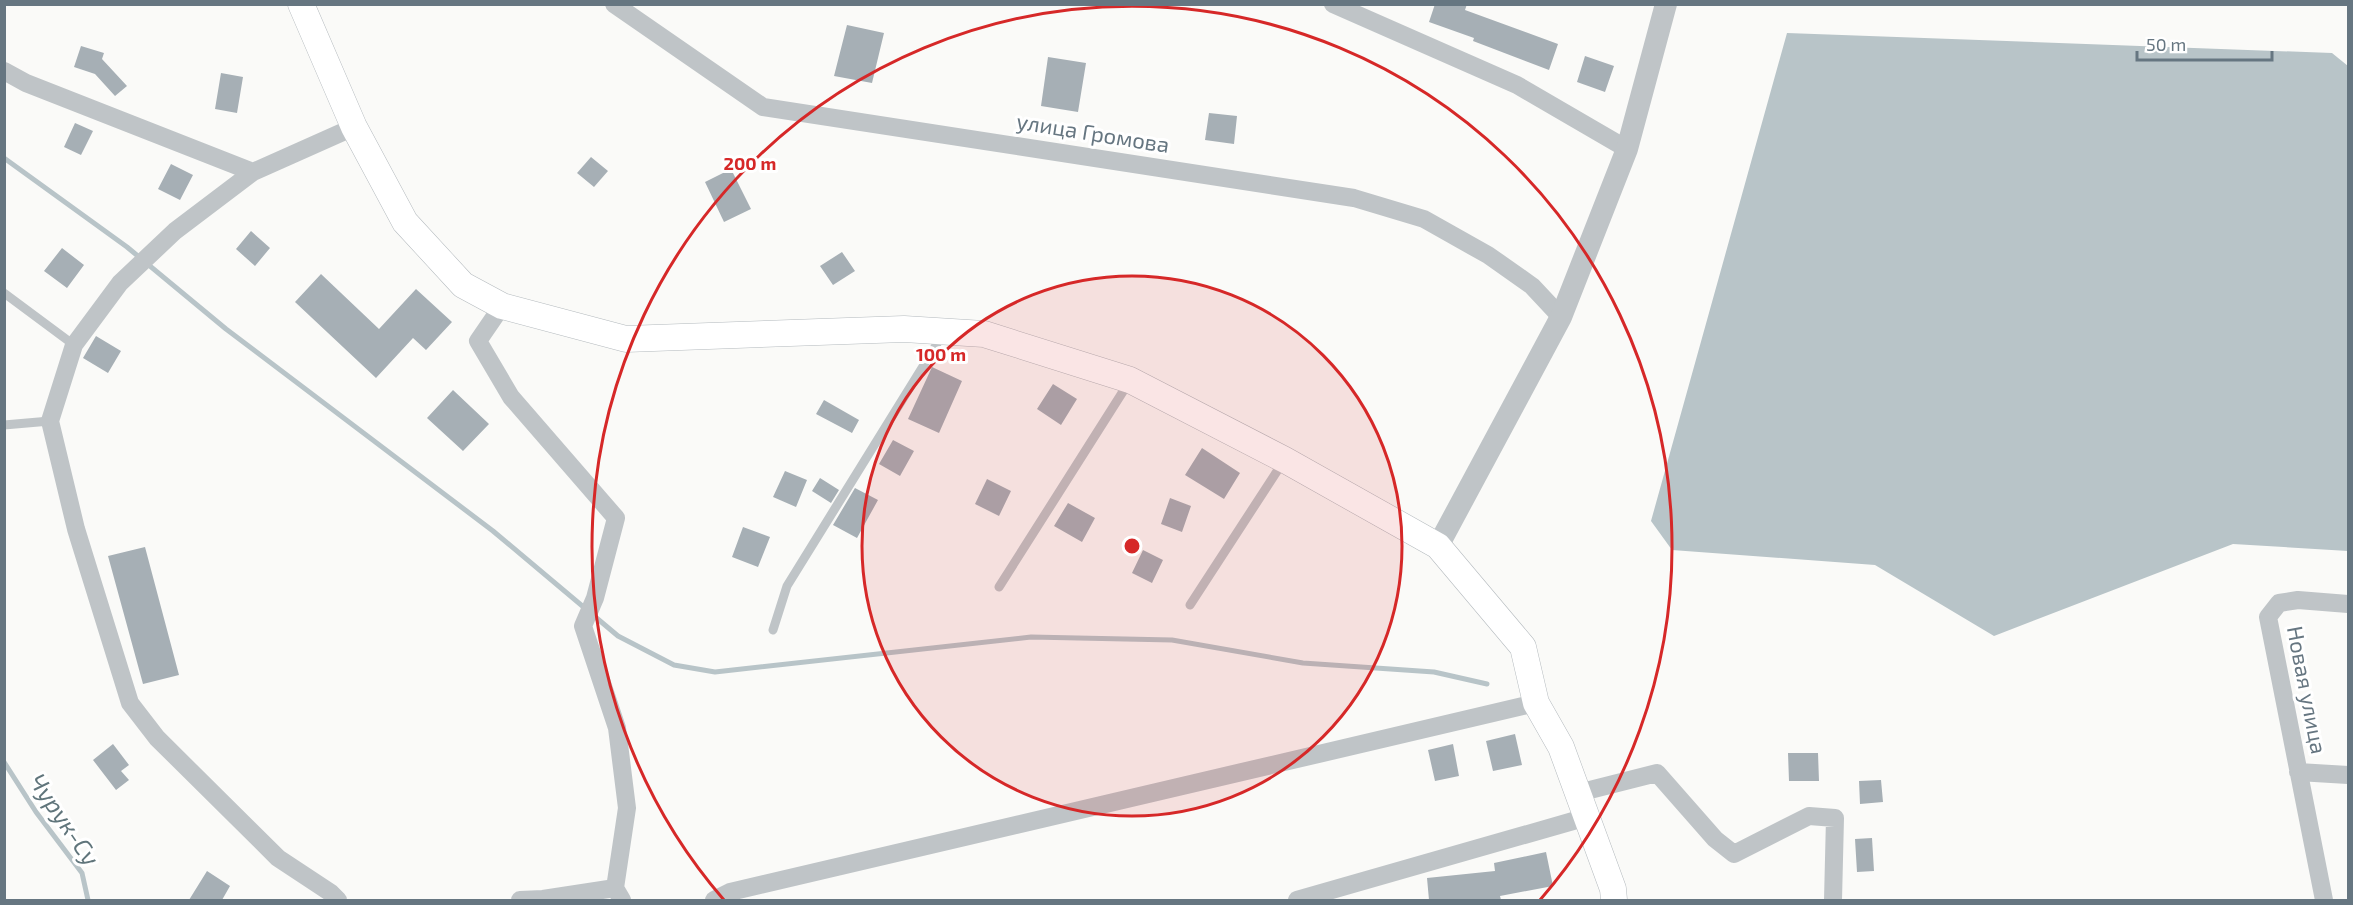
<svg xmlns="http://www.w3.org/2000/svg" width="2353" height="905" font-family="'Exo 2',sans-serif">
  <rect width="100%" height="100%" fill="#fafaf8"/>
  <path fill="#b8c4c8" d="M1787,33L2332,53L2348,66V551L2233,544L1994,636L1875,565L1672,550L1651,521Z"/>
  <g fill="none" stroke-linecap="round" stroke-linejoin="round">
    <path stroke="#b8c4c8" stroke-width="5" d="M4,158L127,247L226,329L493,531L618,636L674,665L715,672L1031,637L1172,640L1303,663L1434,672L1487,684
      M4,762L36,812L82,873L88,900"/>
  </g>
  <path fill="#a6afb5" d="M1435,4H1467L1465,10L1558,44L1549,70L1473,41L1474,38L1429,22Z
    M847,25L884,33L872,83L834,76Z
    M81,46L104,53L102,59L127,86L115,96L95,74L74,67Z
    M1585,56L1614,66L1605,92L1577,82Z
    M1048,57L1086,63L1078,112L1041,106Z
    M221,73L243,77L237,113L215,109Z
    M1209,113L1237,116L1234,144L1205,140Z
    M75,123L93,131L81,155L64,147Z
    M591,157L608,171L594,187L577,173Z
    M171,164L193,175L180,200L158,189Z
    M731,169L751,209L724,222L705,182Z
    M251,231L270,248L255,266L236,249Z
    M62,248L84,265L67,288L44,271Z
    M842,252L855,271L833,285L820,266Z
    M321,274L379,329L416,289L452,322L426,350L413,338L376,378L295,302Z
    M96,336L121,351L108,373L83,358Z
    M932,367L962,381L939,433L908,419Z
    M1053,384L1077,399L1061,425L1037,409Z
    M453,390L489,424L463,451L427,418Z
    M824,400L859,420L852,433L816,414Z
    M893,440L914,451L900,476L879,464Z
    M1202,448L1240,473L1224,499L1185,475Z
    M785,471L807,480L796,507L773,497Z
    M820,478L839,490L831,503L812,491Z
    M987,479L1011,491L999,516L975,504Z
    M855,488L878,500L857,538L833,525Z
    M1170,498L1191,506L1182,532L1161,524Z
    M1068,503L1095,518L1082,542L1054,526Z
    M743,527L770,537L758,567L732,557Z
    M145,547L179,675L143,684L108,556Z
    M1143,550L1163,560L1152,583L1132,573Z
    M1515,734L1522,765L1493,771L1486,741Z
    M113,744L129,765L121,771L129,780L116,790L93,760Z
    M1453,744L1459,776L1435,781L1428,750Z
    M1788,753H1818L1819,781H1789Z
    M1881,780L1883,802L1860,804L1859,781Z
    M1872,838L1874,871L1857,872L1855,839Z
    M1546,852L1553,886L1500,896L1501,900H1429L1427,878L1495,871L1494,863Z
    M207,871L230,886L222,900H189Z"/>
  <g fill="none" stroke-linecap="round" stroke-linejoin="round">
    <g stroke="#b4babe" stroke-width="27">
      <path id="secondary" d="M301,4L354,127L405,222L463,285L502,306L626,339L904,329L984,334L1130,380L1285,460L1438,546L1523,647L1536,703L1561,747L1613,889L1614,900"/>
    </g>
    <path stroke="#bfc4c7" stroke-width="9" d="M4,293L74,345
      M4,425L50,421
      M999,587L1129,382
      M1190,605L1283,462
      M773,630L787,586L943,334"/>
    <path stroke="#bfc4c7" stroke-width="18" d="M614,4L763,107L1354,198L1424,219L1488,255L1532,286L1561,317
      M1333,4L1517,85L1627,149
      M4,71L26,83L253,172
      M502,306L478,341L511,397L616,518L595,598L583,626L617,728L627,808L615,888L622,900
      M2298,772L2348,775
      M1578,793L1657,773L1715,839L1734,854L1809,816L1835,818L1833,900
      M338,900L331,893L278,858L157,738L130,703L76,529L50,421L74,345L120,283L175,231L253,172L354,127
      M520,900L543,899L615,888
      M714,900L730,892L1536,703
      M1297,900L1587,817
      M2324,900L2268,617L2279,603L2298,600L2348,604"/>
    <path stroke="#bfc4c7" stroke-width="22" d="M1438,546L1561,317L1627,149L1666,4"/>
    <use href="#secondary" stroke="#fff" stroke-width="26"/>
  </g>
  <circle cx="1132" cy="546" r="270" fill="#d62828" fill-opacity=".12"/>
  <g fill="none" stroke="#d62828" stroke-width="3">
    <circle cx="1132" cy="546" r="270"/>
    <path d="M724 900A540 540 0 1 1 1540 900"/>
  </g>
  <g text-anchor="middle" stroke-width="6" stroke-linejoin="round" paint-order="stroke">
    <g font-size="22" fill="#667681" stroke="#fff">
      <text transform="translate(1093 133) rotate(9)" y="8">улица Громова</text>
      <text transform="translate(2307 690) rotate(79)" y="8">Новая улица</text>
    </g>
    <g font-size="24" font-style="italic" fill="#60757b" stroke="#fff">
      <text transform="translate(64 820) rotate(56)" y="8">Чурук-Су</text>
    </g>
  </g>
  <circle cx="1132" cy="546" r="9" fill="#d62828" stroke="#fff" stroke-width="3"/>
  <g font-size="18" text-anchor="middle" font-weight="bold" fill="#d62828" stroke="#fff" stroke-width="6" stroke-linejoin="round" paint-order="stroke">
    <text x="750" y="170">200 m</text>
    <text x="941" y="361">100 m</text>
  </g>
  <rect width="2353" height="905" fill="none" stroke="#667681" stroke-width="12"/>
  <path d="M2137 51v9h135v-9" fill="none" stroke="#667681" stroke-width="3"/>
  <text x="2146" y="51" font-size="18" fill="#667681" stroke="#ffffff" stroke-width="4.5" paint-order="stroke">50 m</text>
</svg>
